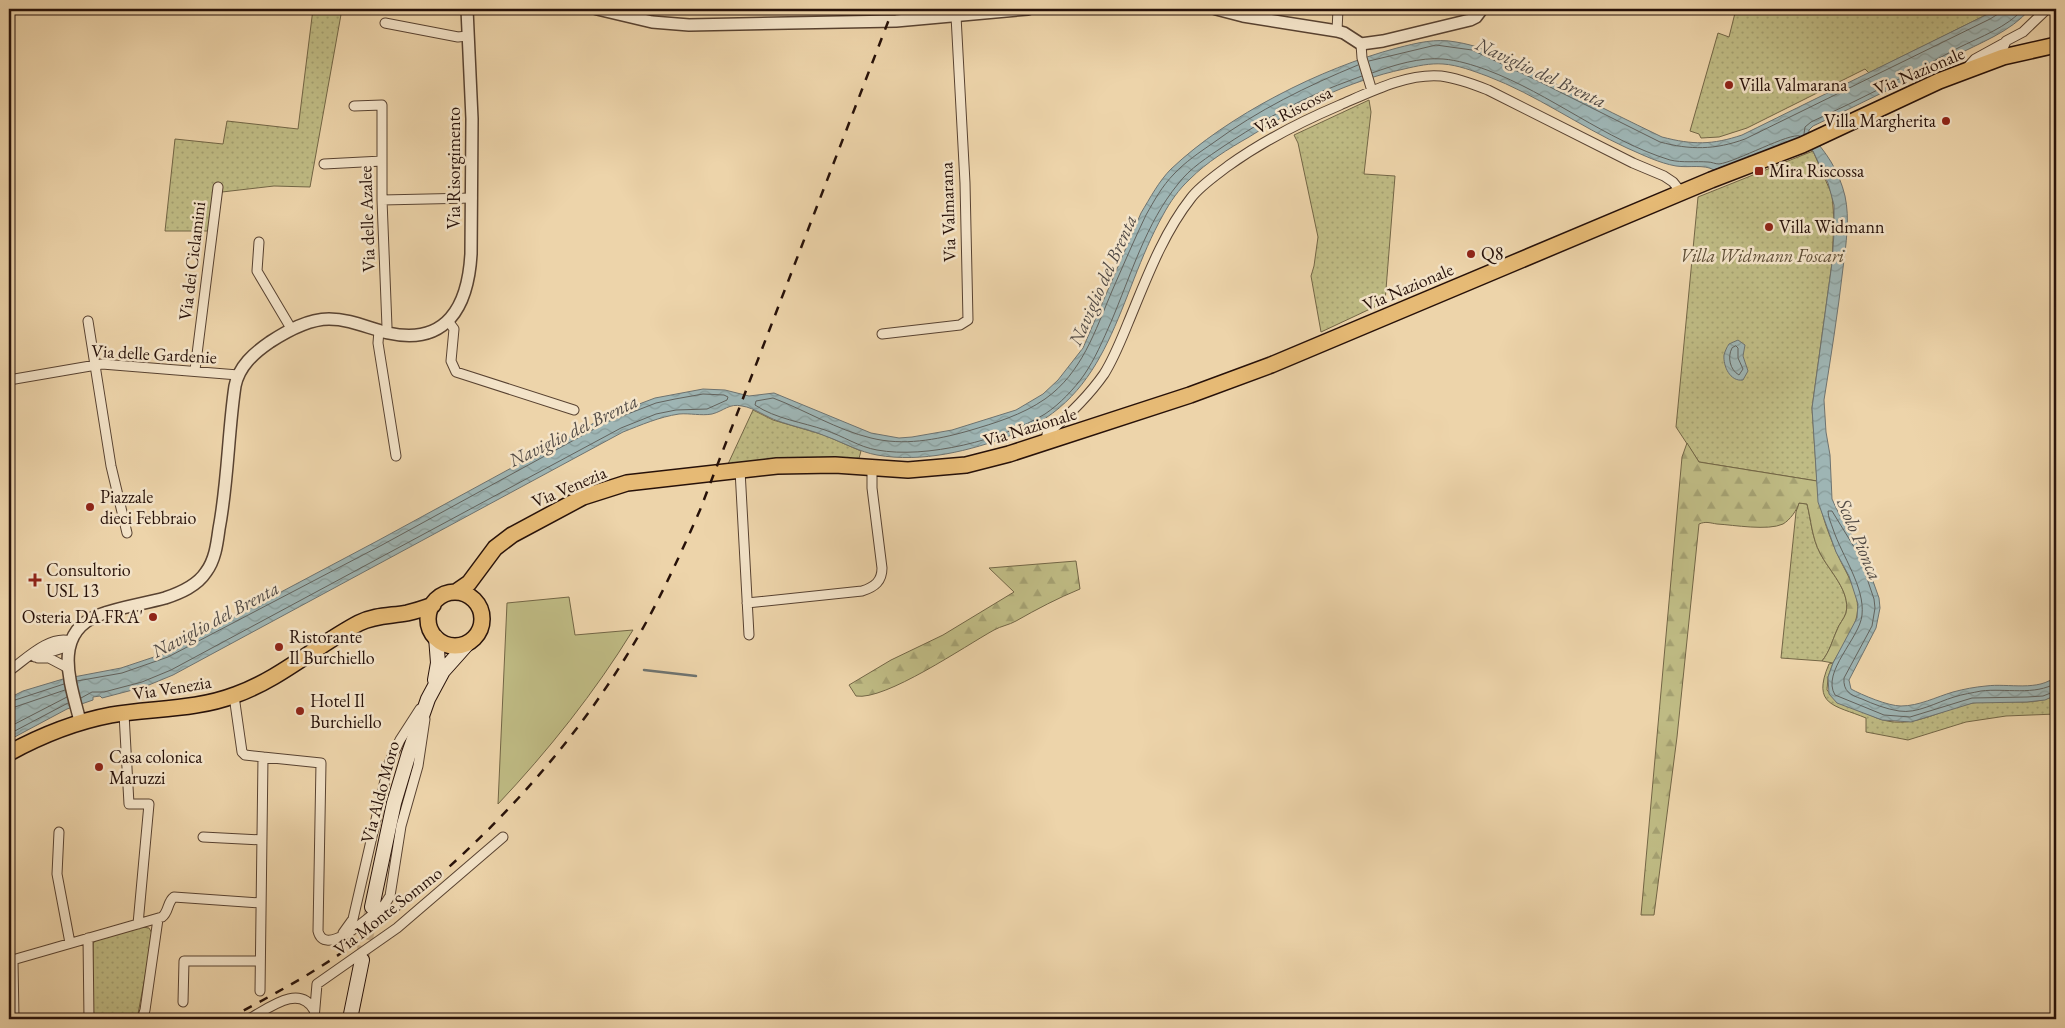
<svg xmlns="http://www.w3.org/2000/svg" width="2065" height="1028" font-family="'EB Garamond',serif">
  <defs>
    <pattern id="grass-dots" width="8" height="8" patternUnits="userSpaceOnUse" patternTransform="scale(1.25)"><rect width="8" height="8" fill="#bfbb84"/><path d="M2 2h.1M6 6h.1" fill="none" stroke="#a4a071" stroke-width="1.8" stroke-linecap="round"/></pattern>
    <pattern id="forest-firs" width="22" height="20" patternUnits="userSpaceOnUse" patternTransform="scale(1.25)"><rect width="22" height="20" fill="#bfbb84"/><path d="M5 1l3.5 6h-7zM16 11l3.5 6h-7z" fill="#a4a071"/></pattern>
    <pattern id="water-waves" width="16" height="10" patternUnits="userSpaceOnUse" patternTransform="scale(1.25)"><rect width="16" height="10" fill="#9eb5b4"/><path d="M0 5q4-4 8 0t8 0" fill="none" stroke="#889b99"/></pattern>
  </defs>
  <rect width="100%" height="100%" fill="#edd4aa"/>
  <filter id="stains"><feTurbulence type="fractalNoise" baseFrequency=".004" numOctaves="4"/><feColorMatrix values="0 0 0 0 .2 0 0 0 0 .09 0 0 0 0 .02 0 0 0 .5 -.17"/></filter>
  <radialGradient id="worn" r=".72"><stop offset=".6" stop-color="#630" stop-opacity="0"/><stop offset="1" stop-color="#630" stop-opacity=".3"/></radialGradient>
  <path fill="url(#grass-dots)" stroke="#736646" d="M313,9H342L310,187L274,186L222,192L208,231H165L175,139L223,144L227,121L298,129Z
    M1736,9H1998L1869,73L1865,69L1747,128L1719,137L1701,138L1699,134L1690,131L1718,33L1729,37Z
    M1369,100L1371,112L1364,174L1395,176L1385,302L1321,332L1311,276L1314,266L1318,237L1298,143L1294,135Z
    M1813,151L1832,195L1834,219L1832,263L1812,408L1817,481L1699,462L1676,427L1698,197Z
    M753,410L773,420L824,435L861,451L858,462L728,464Z
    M1799,503L1807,504C1811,520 1812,538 1820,553C1829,571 1851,591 1846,613C1844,619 1839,624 1837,630C1832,641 1830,651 1822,661L1781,658L1796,512Z
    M1833,663L1828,677L1827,690C1840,706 1841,702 1858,710C1867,713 1875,718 1883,720C1915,729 1943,708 1973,703C2000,698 2031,708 2056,695V714L2006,716L1966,722L1908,740L1866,732V718C1835,705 1811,706 1829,664Z
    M142,927L149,928L153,935L137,1019H92L93,943L97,940Z"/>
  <path fill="url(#forest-firs)" stroke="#736646" d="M1687,443L1699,462L1817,481C1818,505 1826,528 1836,551C1844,571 1861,592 1857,615C1855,629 1840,650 1833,663L1822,661C1830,651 1832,641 1837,630C1839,624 1844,619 1846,613C1851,591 1829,571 1820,553C1812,538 1811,520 1807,504L1799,503C1797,510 1790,520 1783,524C1768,531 1734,525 1717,524C1710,523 1706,521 1699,524L1677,737L1654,915H1641L1682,457Z
    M1076,561L1080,589C1058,598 1037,609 1016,621C1009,625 1001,626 994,630C965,646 885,701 856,696L849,685L891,660L943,635L1014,592L989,568Z"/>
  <path fill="#bfbb84" stroke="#736646" d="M569,597L575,635L633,630C595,692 548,751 498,804L507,603Z"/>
  <path fill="url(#water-waves)" stroke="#6e7370" d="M1998,9H2030C2011,32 1979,43 1953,57C1907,81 1860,104 1813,126L1809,130V134C1826,151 1839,171 1845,196C1850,219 1846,244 1843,268C1838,312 1831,356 1824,400L1826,432L1830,455L1832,499L1839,514L1863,553L1879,598L1880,608L1876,628L1849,680L1851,689C1862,695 1888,706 1901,706C1919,706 1936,697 1953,692C1964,689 1975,687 1986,686C2008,683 2039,692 2056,676V695L2045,700L2027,702L1973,703L1911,722L1882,720L1837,703L1829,694L1828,677L1833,663L1857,618L1858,604L1849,576L1836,552L1818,502L1815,454L1812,408L1832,263L1834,233V205L1828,183L1813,151L1796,140L1714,170C1704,164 1689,168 1676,166C1659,163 1643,155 1627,148C1579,126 1537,95 1487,76C1473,71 1458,65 1443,64C1430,63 1417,66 1404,69C1348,81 1297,107 1249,137C1228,149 1207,162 1190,179C1179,189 1170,202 1163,215C1117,297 1112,398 1012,435C970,451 922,463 877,455C860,452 844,443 828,437C812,430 795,427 778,421C766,417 755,408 742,406C729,403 724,411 712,414C701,416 690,413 679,414C659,417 641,425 623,432L173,675L144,687L102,698L100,696L93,697V700L67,709L9,740V698L23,691L63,679L121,668L166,653L379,540L605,417L655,398L703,389L725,390L749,396L774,393L871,433L899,438L912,437L952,430L1016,410L1043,394L1058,380L1083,348L1141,213C1150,198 1159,181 1171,169C1228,115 1321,68 1397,48C1417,43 1435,38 1456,42C1494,48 1530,71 1564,88C1596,105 1629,121 1662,137C1693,145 1712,145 1742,135Z
    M1738,340L1745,345L1743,356L1748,371L1743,380C1730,382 1723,366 1724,355C1725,351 1727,347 1729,344Z"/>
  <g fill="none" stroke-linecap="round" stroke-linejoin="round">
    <path stroke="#62635e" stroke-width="1" d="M1369,61L1436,45L1472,50L1534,79L1660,142C1690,150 1715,150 1745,139L1990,19L1998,14L2000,9
      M1358,65C1307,86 1258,110 1213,143C1200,152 1185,162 1174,174C1162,186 1154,201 1146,215C1134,240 1123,266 1112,291C1095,331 1082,373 1045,399C1022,415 995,423 968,431C936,440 903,446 871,438C837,430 805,410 773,398L756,401L755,405C776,419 802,422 825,430C843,436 859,447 877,450C926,459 1002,440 1045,414C1060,404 1074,389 1084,375C1095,359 1103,340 1111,322C1131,275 1146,223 1178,184C1190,168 1208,157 1224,146C1253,127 1282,109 1314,95C1329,88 1346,82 1362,76
      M1372,73C1394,65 1420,57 1443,59C1457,60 1473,65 1487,70C1551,94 1605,140 1670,160C1683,163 1695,161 1708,162C1712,162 1715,164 1719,164C1736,162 1790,132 1800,136
      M1804,134L1805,127L1811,122C1861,99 1910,74 1958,48C1980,37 2008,27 2023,9
      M1736,346L1738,348V358L1743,369L1739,375C1730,370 1727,357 1732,348Z
      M77,681L122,673L168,657L382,545L607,422L656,403L675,399L703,394L724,395L728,397L727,400L707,409L676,410L656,414L621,428L171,670L142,682L104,692H92L81,698
      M2056,683C2035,696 2005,688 1981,691C1972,693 1963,694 1954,697C1937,702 1917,714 1899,711C1886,709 1873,704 1862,699C1850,695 1843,691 1844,678L1872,626L1875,608L1874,599L1859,555L1832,511H1828C1828,517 1831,523 1833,529C1842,556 1865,587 1862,615C1860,638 1821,672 1835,695L1884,715L1910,717L1972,698L2027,697L2043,696L2056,691
      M9,702L64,684
      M9,709L65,690
      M9,727L67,697
      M9,734L68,703"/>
    <path stroke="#6e7370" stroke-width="2.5" d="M644,670L696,676"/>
    <path stroke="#c5ad8a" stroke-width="14" stroke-dasharray="14 7" stroke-linecap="butt" d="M362,960L372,907"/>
    <g stroke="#584231" stroke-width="11">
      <path id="minor" d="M385,23L458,37L467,36
        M1337,31L1338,9
        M1361,44L1362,58L1372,91
        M2003,57L2002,51L2006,41L2023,32L2047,9
        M1967,68L1975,59L2006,42
        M354,106L382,105V200L387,327L385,332
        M324,164L382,161
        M382,200L472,198
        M259,242L257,271L292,330
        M88,321L111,466L127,533
        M448,321L454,329L451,361L456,372L574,410
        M379,330L378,343L396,456
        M882,334L960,325L968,320L965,183L956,16
        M195,370L218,187
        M9,380L102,364L238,375
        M1047,441V434C1068,416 1088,397 1104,374C1114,358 1121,340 1128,323C1146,280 1162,235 1191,198C1200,186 1215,176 1228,166C1263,141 1300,122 1340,105C1370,92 1407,73 1441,76C1457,78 1473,84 1488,90L1633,163L1664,176L1673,182L1681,192
        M740,470L749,635
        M747,603L862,591C875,587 882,581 882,568L872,488V468
        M35,657L69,646
        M38,658H49L68,668
        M9,671C25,660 49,635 70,641
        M234,696L242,752L245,755L263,757L260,991
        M124,714L129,804H149L138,924
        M263,757L321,763L318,931C325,960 375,912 385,904L390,896L401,826L418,766L425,719
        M59,832L57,874L70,943
        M203,837L262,840
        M343,933L353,919L389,763L400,740L420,709
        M88,938L89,1019
        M13,960L14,1019
        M9,961L162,917C169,912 167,902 174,897L261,903
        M183,1002L184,961H260
        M142,1019L145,1010L158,919
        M249,1019C268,1009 299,983 314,1010
        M314,1019L317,984L397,928L503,837"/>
    </g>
    <g stroke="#584231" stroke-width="14">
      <path id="tertiary" d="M597,9L652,22L689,25L896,21L1028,9
        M1216,9L1243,16L1337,31L1344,33L1361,44L1383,41L1470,20L1476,17L1482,9
        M80,721C71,685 51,633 99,615C120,607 143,604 165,598C180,593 197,586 206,572C215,560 217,544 219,529C228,482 228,433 235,386C239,366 254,353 270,342C287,331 308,319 329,319C350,319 368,328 388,333C447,346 468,306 471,254L472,119L467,9"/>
    </g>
    <g stroke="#271109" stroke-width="16">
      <path id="secondary" d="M435,680L438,663L436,637
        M372,907L394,803L409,753L428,699L443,671L468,643
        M350,1019L362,960"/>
    </g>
    <g stroke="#271109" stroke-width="18">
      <path id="primary" d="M456,592L469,583L495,548L512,535L583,497L627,483L777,466L835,465L908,470L966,465L1009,454L1190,395L1271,365L1711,180L1802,145L1939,81L2003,57L2056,45
        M428 619a27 27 0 1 1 54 0a27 27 0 1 1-54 0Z
        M9,753C42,735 74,722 111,715C152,708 196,710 235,695C280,679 317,645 359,623C375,615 391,616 407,613C416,611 425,608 433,605"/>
    </g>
    <use href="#minor" stroke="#f3e3c8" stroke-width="9"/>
    <use href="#tertiary" stroke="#f3e3c8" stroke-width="11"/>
    <use href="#secondary" stroke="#f3e3c8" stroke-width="14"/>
    <use href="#primary" stroke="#e6ba75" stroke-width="15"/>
    <path stroke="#271109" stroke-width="2.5" stroke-dasharray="9 9" stroke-linecap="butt" d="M228,1019C270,996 313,974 351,946C465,864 568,758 639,635C662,595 681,553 700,510L893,9"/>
  </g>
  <g fill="#8f2418" stroke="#f3e3c8" stroke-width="2">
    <circle cx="1729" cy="85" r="5"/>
    <circle cx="1946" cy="121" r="5"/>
    <rect x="1754" y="166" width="10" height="10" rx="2.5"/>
    <circle cx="1769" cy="227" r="5"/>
    <circle cx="1471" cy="254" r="5"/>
    <circle cx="90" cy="507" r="5"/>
    <path d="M32.5 572.5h5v5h5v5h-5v5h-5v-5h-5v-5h5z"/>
    <circle cx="153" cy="617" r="5"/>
    <circle cx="279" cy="647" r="5"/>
    <circle cx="300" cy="711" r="5"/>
    <circle cx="99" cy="767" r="5"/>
  </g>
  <g text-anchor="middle" stroke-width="5" stroke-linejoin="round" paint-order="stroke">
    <g font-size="18" fill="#271109" stroke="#f3e3c8">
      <text transform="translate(1919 71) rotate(-23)" y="6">Via Nazionale</text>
      <text transform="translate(1293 110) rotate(-27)" y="6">Via Riscossa</text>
      <text transform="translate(454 168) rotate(-90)" y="6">Via Risorgimento</text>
      <text transform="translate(948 212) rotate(-92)" y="6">Via Valmarana</text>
      <text transform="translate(367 219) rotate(-92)" y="6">Via delle Azalee</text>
      <text transform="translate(192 261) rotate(-83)" y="6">Via dei Ciclamini</text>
      <text transform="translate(1408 287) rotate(-23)" y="6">Via Nazionale</text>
      <text transform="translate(154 354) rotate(3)" y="6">Via delle Gardenie</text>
      <text transform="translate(1030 427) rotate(-17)" y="6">Via Nazionale</text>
      <text transform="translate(569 487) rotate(-23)" y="6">Via Venezia</text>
      <text transform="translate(172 688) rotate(-9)" y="6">Via Venezia</text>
      <text transform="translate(380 792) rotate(-75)" y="6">Via Aldo Moro</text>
      <text transform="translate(388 911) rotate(-38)" y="6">Via Monte Sommo</text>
    </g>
    <g font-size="18" fill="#271109" stroke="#f3e3c8" text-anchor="start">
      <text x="1739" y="91">Villa Valmarana</text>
      <text x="1936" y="127" text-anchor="end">Villa Margherita</text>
      <text x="1769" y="177">Mira Riscossa</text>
      <text x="1779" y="233">Villa Widmann</text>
      <text x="1481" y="260">Q8</text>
      <text x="100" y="503">Piazzale<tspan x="100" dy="21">dieci Febbraio</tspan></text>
      <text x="46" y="576">Consultorio<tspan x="46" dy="21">USL 13</tspan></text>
      <text x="143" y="623" text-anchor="end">Osteria DA FRA'</text>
      <text x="289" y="643">Ristorante<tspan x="289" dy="21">Il Burchiello</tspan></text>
      <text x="310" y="707">Hotel Il<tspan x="310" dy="21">Burchiello</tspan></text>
      <text x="109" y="763">Casa colonica<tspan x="109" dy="21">Maruzzi</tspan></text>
    </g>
    <g font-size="18" font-style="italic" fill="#5c4c34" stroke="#f3e3c8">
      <text x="1762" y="262">Villa Widmann Foscari</text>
    </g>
    <g font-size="19" font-style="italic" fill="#514a45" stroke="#f3e3c8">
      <text transform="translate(1541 72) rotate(25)" y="7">Naviglio del Brenta</text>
      <text transform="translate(1102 280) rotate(-66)" y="7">Naviglio del Brenta</text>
      <text transform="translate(573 430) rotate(-26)" y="7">Naviglio del Brenta</text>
      <text transform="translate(1860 539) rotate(67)" y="7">Scolo Pionca</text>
      <text transform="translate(215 619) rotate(-28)" y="7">Naviglio del Brenta</text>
    </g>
  </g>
  <rect width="2065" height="1028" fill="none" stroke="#edd4aa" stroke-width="30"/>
  <rect x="10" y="10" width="2045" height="1008" fill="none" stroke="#271109" stroke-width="2.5"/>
  <rect x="15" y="15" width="2035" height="998" fill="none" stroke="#271109"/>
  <rect width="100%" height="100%" filter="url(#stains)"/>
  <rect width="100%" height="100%" fill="url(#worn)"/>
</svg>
